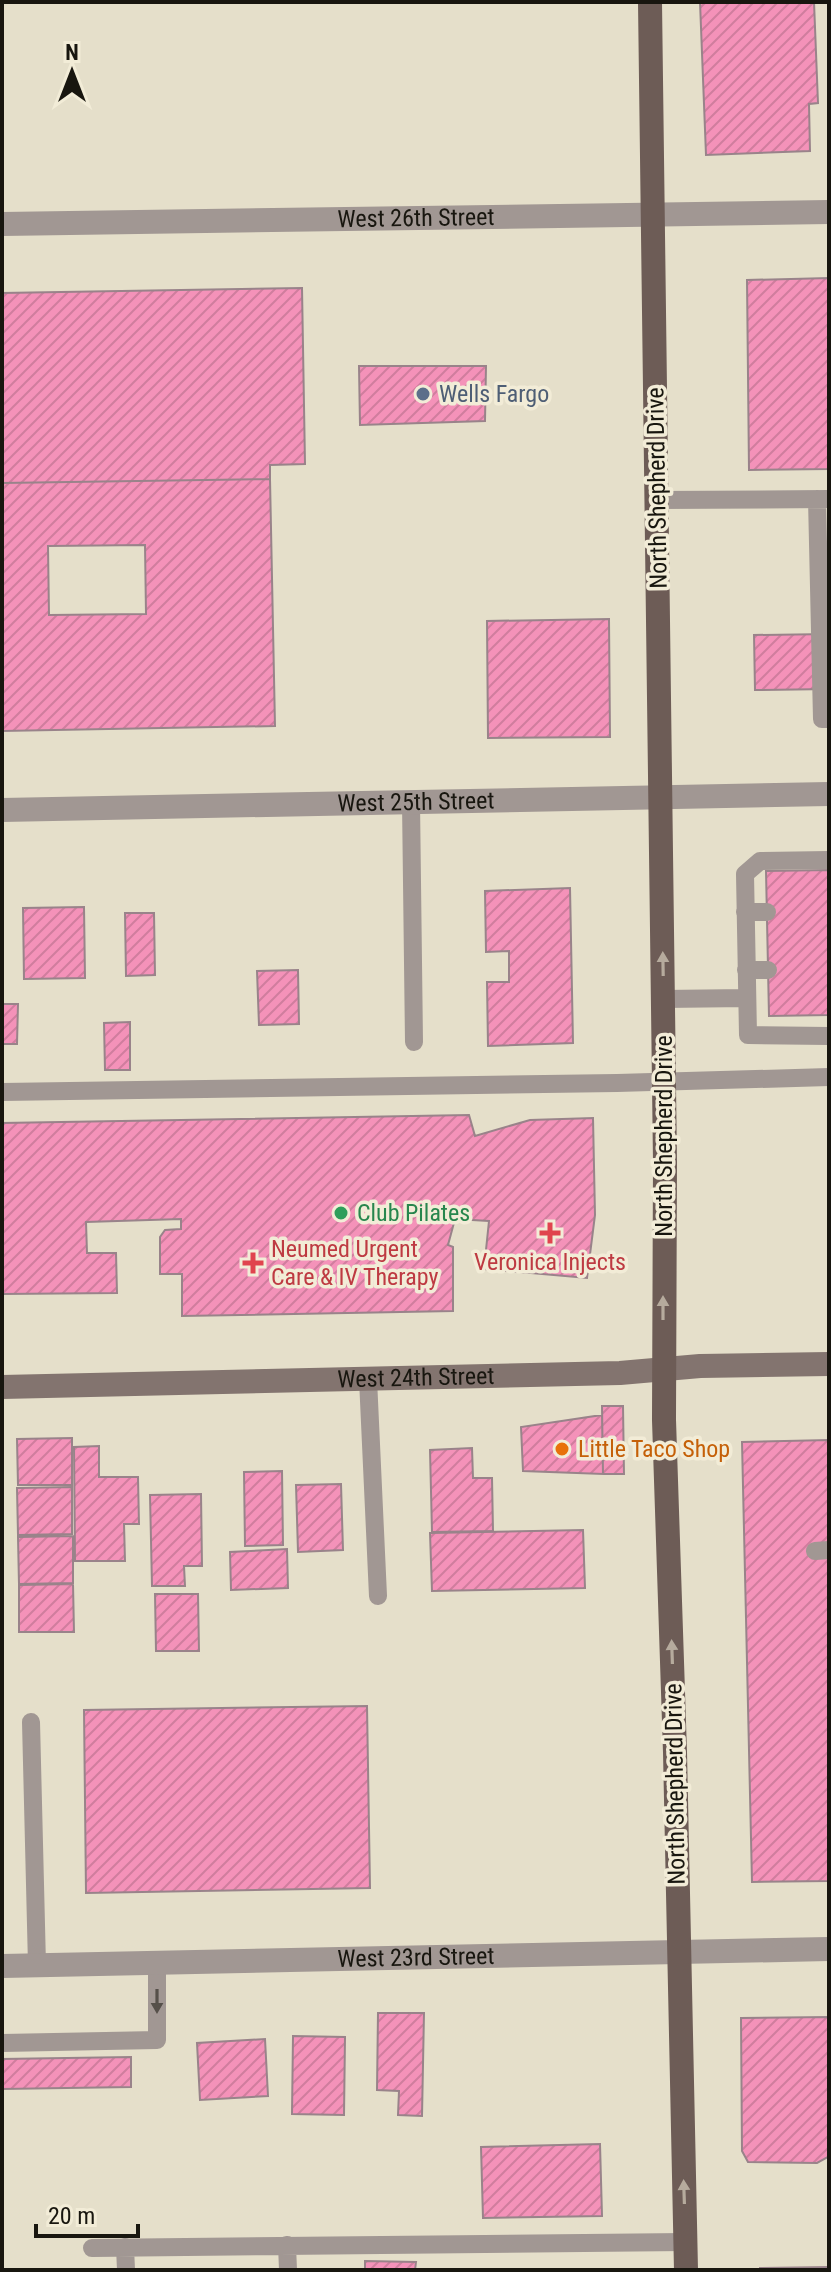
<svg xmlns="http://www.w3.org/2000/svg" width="831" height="2272" font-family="'Roboto Condensed',sans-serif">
  <defs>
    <pattern id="building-hatch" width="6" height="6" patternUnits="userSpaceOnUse" patternTransform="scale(2)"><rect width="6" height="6" fill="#f492b9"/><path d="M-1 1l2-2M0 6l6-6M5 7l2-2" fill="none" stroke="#d07d9e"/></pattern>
  </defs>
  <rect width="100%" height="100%" fill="#e5dfca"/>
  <path fill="url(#building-hatch)" stroke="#99838a" stroke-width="2" fill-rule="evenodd" d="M700,2H814L818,103L809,104L810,151L706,155Z
    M829,278V469L749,470L747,280Z
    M302,288L305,464L270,465V479L2,483V293Z
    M359,366H486L485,421L360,425Z
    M270,479L275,726L2,731V483ZM145,545L146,614L49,615L48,546Z
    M609,619L610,737L488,738L487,621Z
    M829,634V689L755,690L754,635Z
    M829,870V1015L769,1016L766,871Z
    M570,888L573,1043L488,1046L487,982H509V951L486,952L485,891Z
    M84,907L85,978L24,979L23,908Z
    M125,913H154L155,975L126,976Z
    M298,970L299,1024L259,1025L257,971Z
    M2,1004H18L17,1044H2Z
    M130,1022V1070H105L104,1023Z
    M469,1115L475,1136L530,1120L593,1118L595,1215L587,1278L484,1269L489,1221L455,1219L448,1245L453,1247V1311L182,1316V1274H160V1237L165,1230L181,1229V1219L86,1222L87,1253H116L117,1293L2,1294V1123Z
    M602,1406H623L624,1474H603Z
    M602,1415L603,1474L523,1471L521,1427Z
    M72,1438V1485H18L17,1439Z
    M829,1440V1881L752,1882L742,1442Z
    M99,1446V1477H138L139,1524H124L125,1561H75L74,1447Z
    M472,1448L473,1478H492L493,1531L432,1532L430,1450Z
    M282,1471L283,1545L245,1546L244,1472Z
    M341,1484L343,1550L298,1552L296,1485Z
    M72,1487V1534L18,1535L17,1488Z
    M201,1494L202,1566H184L185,1586H152L150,1495Z
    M583,1530L585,1588L432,1591L430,1533Z
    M73,1536V1583L19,1584L18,1537Z
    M287,1549L288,1588L231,1590L230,1552Z
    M73,1584L74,1632H19V1585Z
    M155,1594H198L199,1651H156Z
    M367,1706L370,1888L86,1893L84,1710Z
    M378,2013H424L422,2116L398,2115L399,2091L377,2090Z
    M829,2017L828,2157L817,2163L748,2162L742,2151L741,2018Z
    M293,2036L345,2037L344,2115L292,2114Z
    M265,2039L268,2096L200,2100L197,2043Z
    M131,2057V2087L2,2089V2059Z
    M600,2144L602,2216L483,2218L481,2147Z
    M365,2261L416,2262L415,2270H365Z
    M829,2267V2270H760V2268Z"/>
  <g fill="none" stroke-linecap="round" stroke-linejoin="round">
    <path stroke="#a19793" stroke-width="18" d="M817,499L822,719H829
      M657,500L829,499
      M411,802L414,1042
      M829,860L760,861L745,874L748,1035L829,1036
      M745,912H767
      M746,970H768
      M663,999L747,998
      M2,1092L617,1083L829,1077
      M368,1379L378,1596
      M815,1551L829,1550
      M31,1722L37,1965
      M2,2043L157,2040V1962
      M287,2245L288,2270
      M125,2247L126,2270
      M92,2248L686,2242"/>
    <g stroke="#a19793" stroke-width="24">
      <path id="s1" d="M2,224L829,212"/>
      <path id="s2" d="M2,810L829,794"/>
      <path id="s3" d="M2,1966L829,1949"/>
    </g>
    <path stroke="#83746f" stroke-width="24" id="s4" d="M2,1387L620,1373L700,1366L829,1364"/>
    <path stroke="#6d5c56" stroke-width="24" d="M650,2L665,1162L664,1420L675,1752L686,2270"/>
  </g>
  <defs><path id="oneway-solid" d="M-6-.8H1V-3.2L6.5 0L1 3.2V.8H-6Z" transform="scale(2)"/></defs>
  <g fill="#b6ab9d">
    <use href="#oneway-solid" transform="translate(663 964) rotate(-91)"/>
    <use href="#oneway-solid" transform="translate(663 1308) rotate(-90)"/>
    <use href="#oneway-solid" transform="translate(672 1652) rotate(-92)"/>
    <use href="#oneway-solid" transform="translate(684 2192) rotate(-92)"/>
  </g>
  <use fill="#56504a" href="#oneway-solid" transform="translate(157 2001) rotate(90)"/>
  <circle fill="#5c6f8a" stroke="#f2ecd7" stroke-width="3" cx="423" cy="394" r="8"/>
  <circle fill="#2e9e5b" stroke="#f2ecd7" stroke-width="3" cx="341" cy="1213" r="8"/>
  <g fill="#e0444e" stroke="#f2ecd7" stroke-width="3">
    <path d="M546 1221h8v8h8v8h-8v8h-8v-8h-8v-8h8z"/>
    <path d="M249 1251h8v8h8v8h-8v8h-8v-8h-8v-8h8z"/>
  </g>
  <circle fill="#e8710a" stroke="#f2ecd7" stroke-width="3" cx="562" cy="1449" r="8"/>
  <g text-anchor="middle" stroke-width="7" stroke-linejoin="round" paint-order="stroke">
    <g font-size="24" fill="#18160f" stroke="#f2ecd7">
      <text dy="8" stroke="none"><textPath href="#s1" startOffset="414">West 26th Street</textPath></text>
      <text transform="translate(657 488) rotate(-91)" y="8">North Shepherd Drive</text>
      <text dy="8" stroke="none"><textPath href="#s2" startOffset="414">West 25th Street</textPath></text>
      <text transform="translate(664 1136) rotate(-90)" y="8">North Shepherd Drive</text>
      <text dy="8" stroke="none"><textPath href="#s4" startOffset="414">West 24th Street</textPath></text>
      <text transform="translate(675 1784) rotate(-91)" y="8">North Shepherd Drive</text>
      <text dy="8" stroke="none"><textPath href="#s3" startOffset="414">West 23rd Street</textPath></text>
    </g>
    <g font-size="24" fill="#4e5e75" stroke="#f2ecd7" text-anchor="start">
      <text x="439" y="402">Wells Fargo</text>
    </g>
    <g font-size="24" fill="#27864d" stroke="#f2ecd7" text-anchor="start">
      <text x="357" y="1221">Club Pilates</text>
    </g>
    <g font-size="24" fill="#be3a42" stroke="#f2ecd7" text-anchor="start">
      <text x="271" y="1257">Neumed Urgent<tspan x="271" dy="28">Care &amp; IV Therapy</tspan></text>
      <text x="550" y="1270" text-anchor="middle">Veronica Injects</text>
    </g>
    <g font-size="24" fill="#c56008" stroke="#f2ecd7" text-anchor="start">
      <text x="578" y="1457">Little Taco Shop</text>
    </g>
  </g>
  <rect width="831" height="2272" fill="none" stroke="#18160f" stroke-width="8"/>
  <g transform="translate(72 72)" stroke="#f2ecd7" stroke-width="6" paint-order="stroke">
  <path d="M0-6L14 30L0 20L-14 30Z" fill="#18160f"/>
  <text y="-12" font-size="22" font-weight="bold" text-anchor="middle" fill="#18160f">N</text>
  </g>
  <path d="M36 2224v12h102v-12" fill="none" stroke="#18160f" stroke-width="4"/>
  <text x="48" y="2224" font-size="24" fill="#18160f" stroke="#f2ecd7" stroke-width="6" paint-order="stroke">20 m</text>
</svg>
